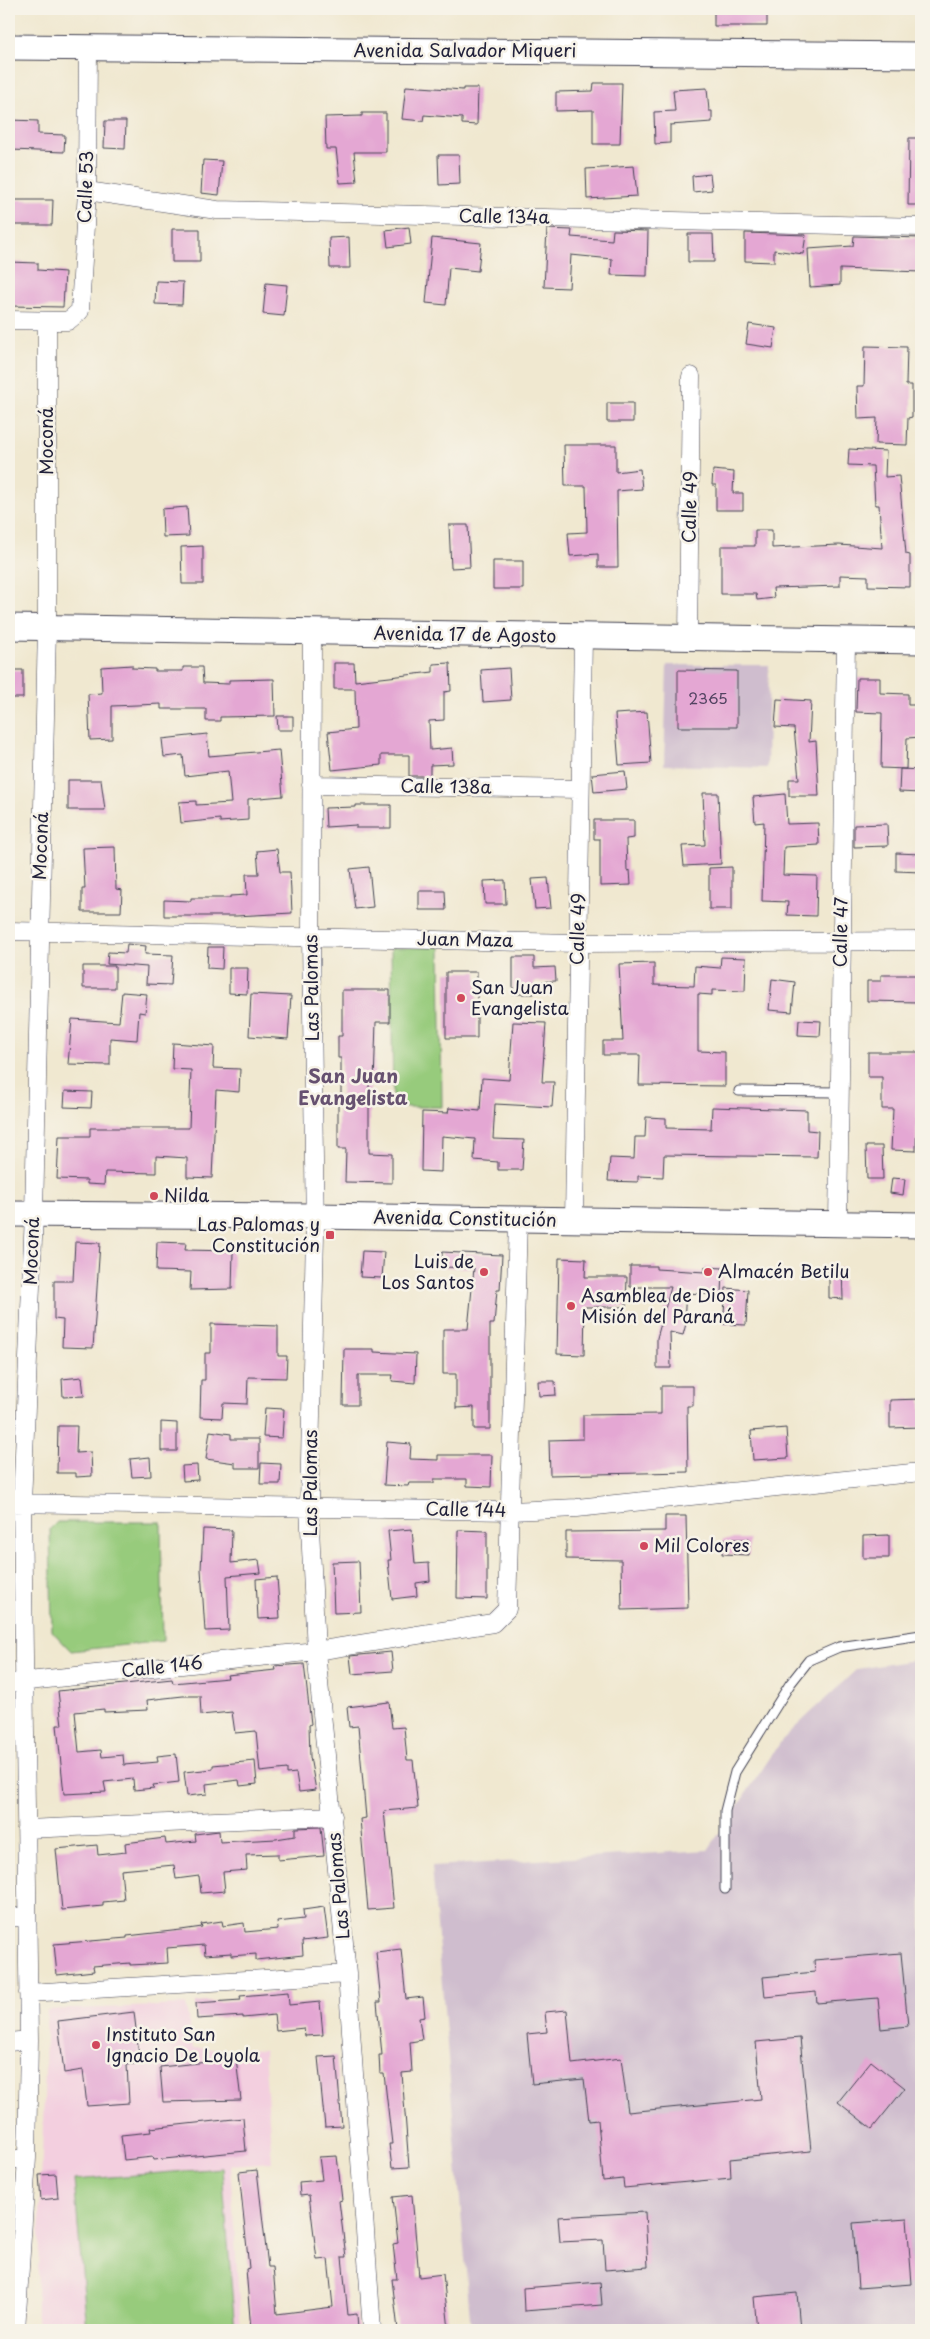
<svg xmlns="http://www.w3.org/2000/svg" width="930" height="2339" font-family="'Playpen Sans',sans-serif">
  <rect width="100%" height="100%" fill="#f7f3e8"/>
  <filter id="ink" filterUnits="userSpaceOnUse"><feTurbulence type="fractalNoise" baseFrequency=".02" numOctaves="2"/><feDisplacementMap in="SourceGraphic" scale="10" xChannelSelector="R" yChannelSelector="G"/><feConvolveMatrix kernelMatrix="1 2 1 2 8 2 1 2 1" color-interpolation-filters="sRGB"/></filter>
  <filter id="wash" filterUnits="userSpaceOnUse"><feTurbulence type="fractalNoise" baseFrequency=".0096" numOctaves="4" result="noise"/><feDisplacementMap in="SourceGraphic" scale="20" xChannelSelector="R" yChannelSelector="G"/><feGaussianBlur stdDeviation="1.12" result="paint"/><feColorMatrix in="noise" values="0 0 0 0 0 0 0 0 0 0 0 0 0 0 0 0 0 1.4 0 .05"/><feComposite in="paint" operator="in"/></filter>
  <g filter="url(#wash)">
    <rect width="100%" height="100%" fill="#f0e8d0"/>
    <path fill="#f3cfdf" d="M186,2005L193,2048L264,2050L272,2162L230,2165L241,2330H36L47,2010Z"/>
    <path fill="#cfbdce" d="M667,665H769L767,768L664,765Z
      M921,1659V2330H471L432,1866L708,1850L782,1740L857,1669Z"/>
    <path fill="#97cb7b" stroke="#5c765b" d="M440,947L442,1107H393L391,948Z
      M57,1522H161L163,1641L71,1651L52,1631L50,1529Z
      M222,2168L235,2330H87L74,2180Z"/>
    <g id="blocks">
      <path fill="#e4a7d3" d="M714,9H767V26H714Z
        M594,83H622L620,144H593V110L556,111V92L593,91Z
        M406,86L463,90V88H478L477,125L462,124V118L424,115L423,121L402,119Z
        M707,88L709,111H712V122L670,125V143L655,144L654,112L675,111L673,90Z
        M362,113H386V152H354L357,182L340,183L336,149H326L325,117L362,116Z
        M11,120L38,121V134L65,135L64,152L11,150Z
        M105,121H126L125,149L104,148Z
        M909,138H921V205H908Z
        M438,155H459L460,184L439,185Z
        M203,160L222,161L219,195L201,193Z
        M634,166L637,196L587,199L586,169Z
        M710,174L712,190L693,192L692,176Z
        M13,200H53L52,225H13Z
        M409,227L411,244L388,247L386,230Z
        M172,229H200V262H172Z
        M547,229L572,230L571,237L612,240L613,230L648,231L647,276L611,275L612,259L571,255L569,288L544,287Z
        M745,233L806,235L803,254L774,250V262L745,261Z
        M688,234H713L714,262H688Z
        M854,236L921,238V272L840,269V285L810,287L808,249L853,246Z
        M349,237L350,268H330L329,238Z
        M432,238L481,243L478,271L449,268L446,305L426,303Z
        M9,262L38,263V270L65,272L63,307L9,306Z
        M156,281L183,282L182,305L155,304Z
        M266,283L287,285L284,316L263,314Z
        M749,324L776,328L773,348L746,344Z
        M865,346L907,347L906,385H912V417L908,418L907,445L876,444L877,418L858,419L857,386H864Z
        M607,403H633V422H607Z
        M564,445H616V472L640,469L642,489L617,491L618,567H598V554L570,556L568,533L587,532L586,486H565Z
        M849,449L886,451L885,477L899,476L906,554L910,555V587L868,586V576L840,575V586L773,588L774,598L757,600L756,594H721V546H755V530H772V548L839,545L882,548L879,505H875L873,466L848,465Z
        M713,470L734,472L733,493H743V510H716V485H712Z
        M187,507L189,536L163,537L162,509Z
        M449,525H468L470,567L451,568Z
        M203,546V584H182L181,547Z
        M493,561H523V589H493Z
        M334,663H354L355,681L433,672V664L450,663L451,691L444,692V720L429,721L430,750L452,748L453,764L430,765V776H409V755H381V765L332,770L328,732L356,729L355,689H334Z
        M132,665V668L155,669V671H183V667H202L203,683L229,684V680L274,679L275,716L220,717V721H206V709H161V704L112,706V739L90,740L88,694L102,693L101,667Z
        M509,668L511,700L483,702L481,670Z
        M9,670H23V698H9Z
        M678,670L737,671V727H678Z
        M857,678H880V693L908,694V705H921V737L907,738L906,769L881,768L882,713L856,712Z
        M777,699L811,701L809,742L816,741L819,796H789V779H799L794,728L775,727Z
        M647,712L651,763L619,765L615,714Z
        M277,716H293V730H278Z
        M207,734L209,756L279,750L283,796L248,799V820L220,822V819L181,823L179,802L196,801V805L231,803L228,771L185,776L183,755L164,757L162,739Z
        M900,769L921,770V793L899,792Z
        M625,771L627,789L594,792L592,774Z
        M68,780H101L105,810H68Z
        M703,793H718L721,864L684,866L682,846L705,845Z
        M785,794L787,824L818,823L819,845L784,847L783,875L817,876L816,916L787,915L788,902L762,901L764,822L755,823L753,797Z
        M356,805H391V828H356V825L326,827L325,808L356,807Z
        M594,820H634V838L626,839L627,871L630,870L631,885L600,886V839H594Z
        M887,824L888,846L854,847V825Z
        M115,847L116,889L122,890L121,912H82V889H85L83,848Z
        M277,849L280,872H290L292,913L236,916H164V900L191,901V898H230V896L247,895L246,874H259L257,851Z
        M896,853L921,854V872L896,871Z
        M369,867L373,907L355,909L350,869Z
        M732,867V909H709V868Z
        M548,878L551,908L535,909L532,879Z
        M505,880L506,904H485L484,881Z
        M419,891H445L446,910H419Z
        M127,944L146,946L145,954L173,955L171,985L146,984L147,967L107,964L108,952L126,953Z
        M208,947H223L222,969L207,968Z
        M513,957H534V968L555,967L556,981L534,982V994H513Z
        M721,957L746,958L745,991L712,990V995L698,994V1051L725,1052V1086L639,1085L640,1055H603V1041H623L619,964L654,963V985L694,986L695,966L720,968Z
        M83,966H115V988H83Z
        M229,968H248L247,994L229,993Z
        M446,972H477V1038H446Z
        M881,975H919V1002L867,1001V981H881Z
        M772,979L795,982L792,1012L769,1010Z
        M342,990H390V1022H376L374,1083H369V1153L392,1154V1183L345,1182L346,1149H338V1103H341V1058H338V1036H342Z
        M122,992L147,994L145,1013L139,1012L137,1040L110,1038V1065L68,1064L72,1019L119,1022Z
        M251,994L291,996L288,1039L249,1036Z
        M799,1020L821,1021L820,1036L798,1035Z
        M513,1022L546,1023L542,1082H554L552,1107L495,1104L493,1139L524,1140L522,1170H498V1162L474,1160L475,1139L442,1136L441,1172L421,1171L422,1112L448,1113L449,1108L480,1111L482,1078L509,1080Z
        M173,1043L214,1046L213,1068L240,1069L239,1092L216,1090L212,1178L187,1177V1158L156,1156V1173L105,1172L104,1185L87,1184V1180L57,1179L59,1136H90V1128H189L191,1070L172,1069Z
        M868,1052H921L920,1109H917L916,1151L891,1150L893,1109H882V1077H868Z
        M65,1091L92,1092L91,1108L64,1107Z
        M712,1107L807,1110V1130L818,1131L817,1157L664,1155L663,1177L638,1176V1182L608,1181L610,1158L634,1159L635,1137H645L646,1117L666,1118V1128L711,1129Z
        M866,1146H882L883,1179H867Z
        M892,1178L905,1179L903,1195L890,1193Z
        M75,1242L100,1243L93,1348L62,1347L63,1320L54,1319V1281H73Z
        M157,1242L186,1243L185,1250L233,1251L232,1289L190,1290L191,1272L156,1271Z
        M362,1251L384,1252L382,1278L360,1277Z
        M442,1252L502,1255L500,1290H497L494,1324H490V1429H474V1407L456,1408V1374H443V1329H468L474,1268L442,1267Z
        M559,1258L586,1259L585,1277H627L626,1307H585L584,1355L557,1354Z
        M630,1266H656V1269L705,1272V1267L723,1268L722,1295L686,1293L684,1320H687L683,1335L670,1332L671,1368H657V1338L671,1287H630Z
        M842,1268L843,1299L829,1298V1269Z
        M726,1288L748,1290L746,1325L723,1324Z
        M211,1324L278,1326V1356H287L286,1378L248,1377L247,1404L223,1403L222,1418L200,1417L201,1380H205V1353H211Z
        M344,1349H374V1352L416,1354L415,1383L392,1381L393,1375H358V1405H343Z
        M82,1377L84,1396L63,1397L62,1379Z
        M538,1381H555L556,1395L539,1396Z
        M661,1386H693V1406H687L688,1472L550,1475L549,1440L583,1439V1415L661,1414Z
        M921,1399V1427L890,1428V1400Z
        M265,1408L284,1409L282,1438L263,1437Z
        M161,1422L177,1423V1451H161Z
        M58,1426H77L76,1453L91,1452L92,1476L76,1477V1473H57Z
        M786,1428L788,1458L753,1460L751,1431Z
        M210,1431L231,1434V1439H259V1468H235V1463L206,1459Z
        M387,1442L411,1444L410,1459L438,1460V1455H492L491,1487L467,1486V1479H434V1483H409L408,1486L384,1485Z
        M150,1457L151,1476L132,1477L130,1459Z
        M261,1463L281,1464L280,1484H260Z
        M197,1465L198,1480L183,1481L182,1466Z
        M665,1516H686L688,1608L622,1610L621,1560L566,1559V1532L665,1531Z
        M203,1529L232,1530L231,1563L259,1560L261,1573L227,1576L229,1630L205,1631L201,1569Z
        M412,1529L415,1564L429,1563L430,1581L416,1583L417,1596L392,1599L388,1560H391L388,1531Z
        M458,1530L487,1531V1599L457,1598Z
        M889,1535V1558H863V1536Z
        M723,1539H749V1555L722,1554Z
        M359,1561L361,1612L334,1613L332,1562Z
        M277,1577L280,1618L258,1619L256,1579Z
        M391,1652L393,1671L352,1674L350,1656Z
        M304,1664L311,1724L309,1725L310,1757L316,1790L299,1792L296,1773L287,1774V1769L260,1772L256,1731L235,1733L232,1712L201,1715L200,1696H183L147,1700L148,1710L104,1712V1709L75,1712L79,1752L101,1750L102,1757L123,1755L124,1765L158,1762L157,1756L176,1754L179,1782L153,1785L154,1788L134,1790L133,1779L104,1782L106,1792L64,1794L57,1725H62L58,1691L172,1679L173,1683L228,1678L227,1675L276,1670L275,1666Z
        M389,1702L392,1728L404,1727L407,1760H413L418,1808L384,1811L394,1908L368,1910L360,1819L366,1818L358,1726L349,1727L347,1707Z
        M255,1761L257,1784L240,1786L239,1780L206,1784L207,1794L187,1796L184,1772L213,1769V1765Z
        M321,1827L324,1856L278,1860V1854L246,1855L247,1870L223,1872L225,1891L201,1893L199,1876L176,1879L174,1865L121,1870L124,1900L103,1902V1906L62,1910L56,1849L97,1845L98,1855L126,1852L125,1843L165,1838L166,1844L196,1841L195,1834L219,1831L220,1842L276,1839L295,1836V1828Z
        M324,1907L328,1938L302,1941L303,1955L256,1960V1954L231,1956V1953L205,1955L204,1945L167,1948L168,1963L130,1965V1963L93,1966L94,1971L57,1975L54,1944L127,1938V1936L181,1930L202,1927L201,1924L222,1921L223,1926L244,1923L245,1932L278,1929L277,1922L304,1919L303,1910Z
        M401,1949L406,1999L423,1997L425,2017L419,2018L422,2040L410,2042L412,2072L402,2073L409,2167L392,2168L389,2144H392L384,2074H380L379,2055H382L377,2002H381L376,1952Z
        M901,1953L908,2026L881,2029L878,1998L817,2003L816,1992L765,1997L763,1977L815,1972L814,1960Z
        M288,1992L289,2005L320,2002L323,2035L305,2036L304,2028L276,2031L274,2015L243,2018V2016L197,2019L196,2003L241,2000L240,1996Z
        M567,2010L572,2064L621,2058L628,2112L761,2099L756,2042L800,2038L811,2151L730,2159L731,2178L624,2188L623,2179L603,2181L598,2120L589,2121L584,2079L532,2084L527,2034L547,2032L545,2012Z
        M134,2012L140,2063L127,2065L129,2103L87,2106L83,2070L64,2073L58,2021Z
        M336,2056L342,2126L325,2127L318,2057Z
        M236,2059L241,2100L163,2102L160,2067Z
        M871,2061L905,2088L872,2129L838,2102Z
        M243,2118L246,2151L154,2160L153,2157L124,2160L121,2135L151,2132L150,2128Z
        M337,2156L342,2200L339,2201L346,2257H342L348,2315L357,2314L358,2330H251L246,2269L249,2268L239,2172L257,2170L268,2267H273L277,2314L333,2307L328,2259L317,2260L309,2195L300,2196L299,2182L322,2180L319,2157Z
        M56,2174L58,2198L41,2200L39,2175Z
        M412,2195L419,2277L443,2274L449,2330H398L392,2279H397L393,2244L398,2243L393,2197Z
        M645,2212L648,2267L605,2270L603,2240L560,2242L558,2217Z
        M907,2219L912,2284L858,2288L853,2223Z
        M600,2282L602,2305L524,2311L523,2288Z
        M797,2293L800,2330H757L754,2297Z"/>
    </g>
  </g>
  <g filter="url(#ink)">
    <use href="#blocks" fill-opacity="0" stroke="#414051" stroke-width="1"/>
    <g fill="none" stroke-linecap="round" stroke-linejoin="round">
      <g stroke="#414051" stroke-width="11">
        <path id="service" d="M739,1091L839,1092
          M725,1889V1811L735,1772L790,1684L809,1660L839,1647L921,1635"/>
      </g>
      <g stroke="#414051" stroke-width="19">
        <path id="minor" d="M87,191L217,210L921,227
          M9,320L68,321L80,311L87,191L88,48
          M312,633L311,937L315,1233L309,1507L316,1651L347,1974L372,2330
          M688,638L691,376
          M311,785L580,789
          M9,931L578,943L921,941
          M574,1221L583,636
          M838,1224L846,640
          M9,1503L511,1511L577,1508L921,1472
          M9,1683L316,1651L493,1623L507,1609L518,1220
          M26,1829L333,1816
          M9,1918L27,1916
          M28,1993L347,1974
          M9,2042L29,2040
          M9,2160L27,2158
          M16,2330L27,2158L29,2040L22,1503L34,1214L47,627V321"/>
      </g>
      <g stroke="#414051" stroke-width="27">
        <path id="secondary" d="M9,47L921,55
          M9,627L921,641
          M9,1214L314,1216L921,1225"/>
      </g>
      <use href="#service" stroke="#fff" stroke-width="9"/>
      <use href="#minor" stroke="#fff" stroke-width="18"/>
      <use href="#secondary" stroke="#fff" stroke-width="25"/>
    </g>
  </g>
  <g fill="#d1495b" stroke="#f7f3e8" stroke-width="2">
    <circle cx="461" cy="998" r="5"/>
    <circle cx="154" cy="1196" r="5"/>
    <rect x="325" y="1230" width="10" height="10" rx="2.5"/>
    <circle cx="484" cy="1272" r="5"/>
    <circle cx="708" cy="1272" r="5"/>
    <circle cx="571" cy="1306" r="5"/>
    <circle cx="644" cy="1546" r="5"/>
    <circle cx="96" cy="2045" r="5"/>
  </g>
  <g text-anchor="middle" stroke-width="5" stroke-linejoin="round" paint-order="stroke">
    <g font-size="15" fill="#524361">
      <text x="708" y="704">2365</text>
    </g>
    <g font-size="18" fill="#22223b" stroke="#f7f3e8">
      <text x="465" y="57">Avenida Salvador Miqueri</text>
      <text transform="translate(86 187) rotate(-88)" y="6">Calle 53</text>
      <text transform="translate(504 217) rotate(1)" y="6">Calle 134a</text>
      <text transform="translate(47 441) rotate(-90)" y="6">Moconá</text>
      <text transform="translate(690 507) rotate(-89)" y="6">Calle 49</text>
      <text transform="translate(465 635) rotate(1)" y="6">Avenida 17 de Agosto</text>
      <text transform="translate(446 787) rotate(1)" y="6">Calle 138a</text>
      <text transform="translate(41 846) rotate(-88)" y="6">Moconá</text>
      <text transform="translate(578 929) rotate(-89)" y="6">Calle 49</text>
      <text transform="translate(841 932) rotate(-89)" y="6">Calle 47</text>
      <text transform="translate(465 940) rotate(1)" y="6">Juan Maza</text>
      <text transform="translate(312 988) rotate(-91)" y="6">Las Palomas</text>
      <text transform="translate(465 1219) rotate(1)" y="6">Avenida Constitución</text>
      <text transform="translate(32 1251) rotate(-88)" y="6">Moconá</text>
      <text transform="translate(311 1483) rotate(-90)" y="6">Las Palomas</text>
      <text transform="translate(466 1510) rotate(1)" y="6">Calle 144</text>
      <text transform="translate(162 1667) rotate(-6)" y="6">Calle 146</text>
      <text transform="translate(339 1886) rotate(-95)" y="6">Las Palomas</text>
    </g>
    <g font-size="18" fill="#22223b" stroke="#f7f3e8" text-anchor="start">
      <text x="471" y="994">San Juan<tspan x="471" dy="21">Evangelista</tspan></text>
      <text x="164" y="1202">Nilda</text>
      <text x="320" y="1231" text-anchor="end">Las Palomas y<tspan x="320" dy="21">Constitución</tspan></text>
      <text x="474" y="1268" text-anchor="end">Luis de<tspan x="474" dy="21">Los Santos</tspan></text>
      <text x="718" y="1278">Almacén Betilu</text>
      <text x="581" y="1302">Asamblea de Dios<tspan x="581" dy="21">Misión del Paraná</tspan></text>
      <text x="654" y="1552">Mil Colores</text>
      <text x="106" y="2041">Instituto San<tspan x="106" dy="21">Ignacio De Loyola</tspan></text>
    </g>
    <g font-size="19" font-weight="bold" fill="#665170" stroke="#f7f3e8">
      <text x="353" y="1083">San Juan<tspan x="353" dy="22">Evangelista</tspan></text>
    </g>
  </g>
  <rect width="930" height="2339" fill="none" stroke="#f7f3e8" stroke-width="30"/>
</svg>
